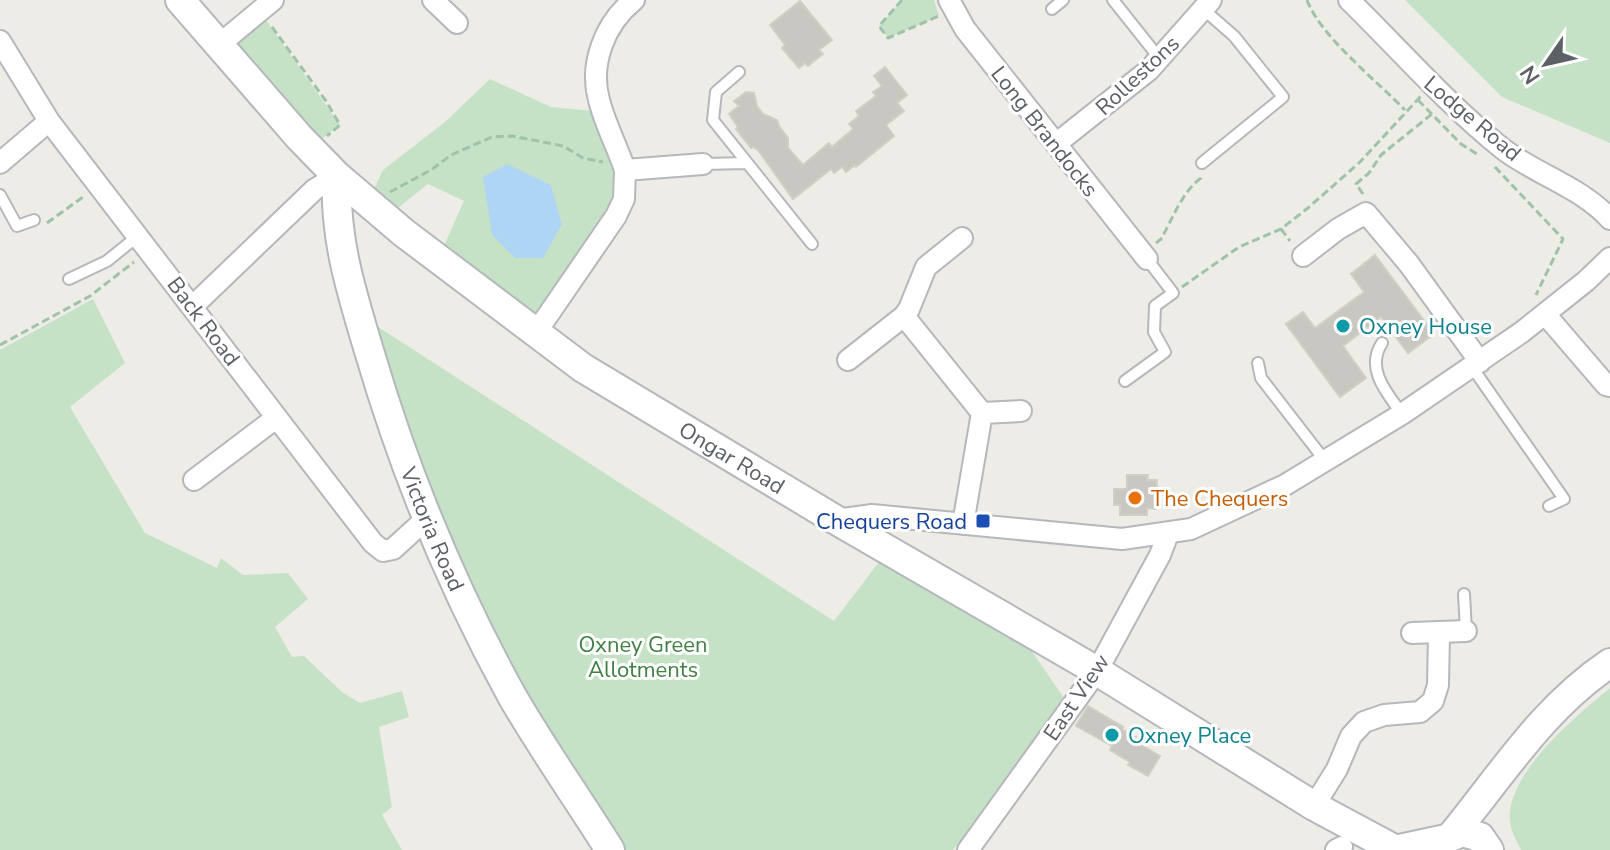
<svg xmlns="http://www.w3.org/2000/svg" width="1610" height="850" font-family="'Nunito Sans',sans-serif">
  <rect width="100%" height="100%" fill="#eeece6"/>
  <path fill="#c5e2c6" d="M902,0H934L939,16L888,38L879,26Z
    M1405,0H1610V143L1502,97Z
    M261,13L340,125L310,148L220,44Z
    M490,79L551,107L603,112L620,186L606,216L534,328L442,250L464,201L428,184L394,211L372,193L383,170L445,122Z
    M93,299L125,363L70,407L145,533L217,568L221,558L243,575L288,573L308,599L275,627L292,657L304,656L343,693L360,703L402,691L409,717L379,727L392,807L382,815L402,850H0V350Z
    M358,314L834,621L879,562L1030,649L1071,708L953,850H610L514,698Z
    M1610,688V850H1521C1518,843 1513,835 1511,827C1499,779 1577,715 1610,688Z"/>
  <path fill="#afd5f4" d="M507,164L551,185L562,224L543,258H515L492,235L483,177Z"/>
  <path fill="#c9c7c2" stroke="#d1cec5" stroke-width="2" d="M800,1L832,40L819,50L823,54L808,66L805,63L799,68L782,48L785,45L770,25Z
    M885,67L907,95L897,103L904,111L886,125L894,136L856,167L855,165L846,172L842,167L834,173L831,169L793,199L758,150L753,147L751,148L736,129L738,127L729,114L739,106L734,101L746,92L754,93L757,106L763,114L777,120L779,126L788,138V148L803,165L829,143L832,147L853,129L849,124L859,116L856,111L876,96L873,92L882,86L874,76Z
    M1375,255L1434,334L1408,353L1381,317L1343,346L1366,378L1340,397L1286,324L1303,312L1315,328L1364,292L1351,274Z
    M1127,475H1148L1147,480H1157L1156,509L1147,508V515H1120V505H1114V489H1127Z
    M1088,706L1123,727L1122,729L1142,741L1140,744L1160,756L1148,776L1128,765L1130,762L1110,750L1112,746L1076,726Z"/>
  <g fill="none" stroke-linecap="round" stroke-linejoin="round">
    <g stroke="#b6b7bb" stroke-width="14">
      <path id="lane" d="M1113,0L1160,59
        M1052,9L1063,0
        M739,72L716,92L713,120L812,244
        M1202,163L1283,97L1234,36L1203,9
        M703,164L746,163
        M0,195L17,226L34,220
        M69,279L107,261L138,236
        M1382,343C1365,369 1387,393 1402,414
        M1258,363L1261,378L1326,462
        M1472,367L1564,499L1549,506
        M1125,381L1165,352L1154,332L1155,306L1173,293L1147,259
        M1464,594L1466,631"/>
    </g>
    <g stroke="#b6b7bb" stroke-width="24">
      <path id="street" d="M433,0L457,23
        M949,0L965,29L1147,259
        M1349,0C1400,50 1447,104 1503,149C1537,175 1581,187 1610,219
        M0,41L49,121L373,543L383,551L393,549L426,519
        M220,44L273,0
        M1057,143L1149,70L1211,0
        M0,163L49,121
        M625,170C617,146 605,124 599,100C589,64 605,23 634,0
        M1303,256L1338,229L1366,213L1409,264L1480,362
        M193,306L315,189L337,176
        M1545,314L1606,385L1610,386
        M904,316L909,309L926,267L962,238
        M535,334L616,216L624,199L625,170L703,164
        M848,360L904,316L982,413L1021,411
        M194,480L276,418
        M836,520L872,515L1122,539L1191,529L1285,485L1402,414L1522,332L1586,281L1610,258
        M963,524L982,413
        M1412,633L1466,631
        M1314,806L1337,769L1351,736L1364,722L1384,715L1420,712L1433,701L1438,685L1439,633
        M968,850L1097,671L1160,555L1168,534
        M1336,850L1342,847"/>
    </g>
    <g stroke="#b4b7bb" stroke-width="32">
      <g id="secondary">
        <path id="s1" d="M180,0L299,137L337,176L404,233L583,368L836,520L1097,671L1314,806L1396,850"/>
        <path id="s2" d="M337,176C334,239 352,294 370,354C405,473 452,587 512,696C542,748 578,799 610,850"/>
        <path d="M1453,834C1503,773 1543,708 1610,663"/>
        <path d="M1395,850L1446,839L1462,832L1480,837L1489,850"/>
      </g>
    </g>
    <path stroke="#9fc2aa" stroke-width="3" stroke-dasharray="8 4" stroke-linecap="butt" d="M902,0L879,26L888,38L939,16
      M1307,0C1320,36 1377,81 1405,110
      M272,27L326,101L340,125L327,136
      M1418,100L1461,144L1480,156
      M1495,167L1563,239L1536,295
      M390,192L431,170L451,155L492,137L512,136L563,146L583,158L603,162
      M1363,194L1356,184L1369,173L1381,155L1432,114
      M47,223L83,197
      M1281,229L1290,241
      M1156,243L1161,239C1173,218 1182,192 1201,178V175
      M1182,287L1239,247L1281,229L1308,208L1360,162L1421,96
      M0,345L90,296L134,262"/>
    <use href="#lane" stroke="#fff" stroke-width="10"/>
    <use href="#street" stroke="#fff" stroke-width="20"/>
    <use href="#secondary" stroke="#fff" stroke-width="28"/>
  </g>
  <g fill="#0f9aa8" stroke="#fff" stroke-width="3">
    <circle cx="1343" cy="326" r="8"/>
    <circle cx="1112" cy="735" r="8"/>
  </g>
  <circle fill="#e8710a" stroke="#fff" stroke-width="3" cx="1135" cy="498" r="8"/>
  <rect fill="#1a4fb4" stroke="#fff" stroke-width="3" x="975" y="513" width="16" height="16" rx="4"/>
  <g text-anchor="middle" stroke-width="6" stroke-linejoin="round" paint-order="stroke">
    <g font-size="22" fill="#5d6064" stroke="#fff">
      <text transform="translate(1137 75) rotate(-43)" y="8">Rollestons</text>
      <text transform="translate(1473 118) rotate(40)" y="8">Lodge Road</text>
      <text transform="translate(1045 131) rotate(52)" y="8">Long Brandocks</text>
      <text transform="translate(204 321) rotate(53)" y="8">Back Road</text>
      <text dy="8" stroke="none"><textPath href="#s1" startOffset="722">Ongar Road</textPath></text>
      <text dy="8" stroke="none"><textPath href="#s2" startOffset="368">Victoria Road</textPath></text>
      <text transform="translate(1076 697) rotate(-56)" y="8">East View</text>
    </g>
    <g font-size="22" fill="#0d838f" stroke="#fff" text-anchor="start">
      <text x="1359" y="334">Oxney House</text>
      <text x="1128" y="743">Oxney Place</text>
    </g>
    <g font-size="22" fill="#c56008" stroke="#fff" text-anchor="start">
      <text x="1151" y="506">The Chequers</text>
    </g>
    <g font-size="22" fill="#164399" stroke="#fff" text-anchor="end">
      <text x="967" y="529">Chequers Road</text>
    </g>
    <g font-size="22" fill="#408044" stroke="#fff">
      <text x="643" y="652">Oxney Green<tspan x="643" dy="25">Allotments</tspan></text>
    </g>
  </g>
  <g transform="translate(1546 64) rotate(236)" stroke="#ffffff" stroke-width="6" paint-order="stroke">
  <path d="M0-6L14 30L0 20L-14 30Z" fill="#5d6064"/>
  <text y="-12" font-size="22" font-weight="bold" text-anchor="middle" fill="#5d6064">N</text>
  </g>
</svg>
